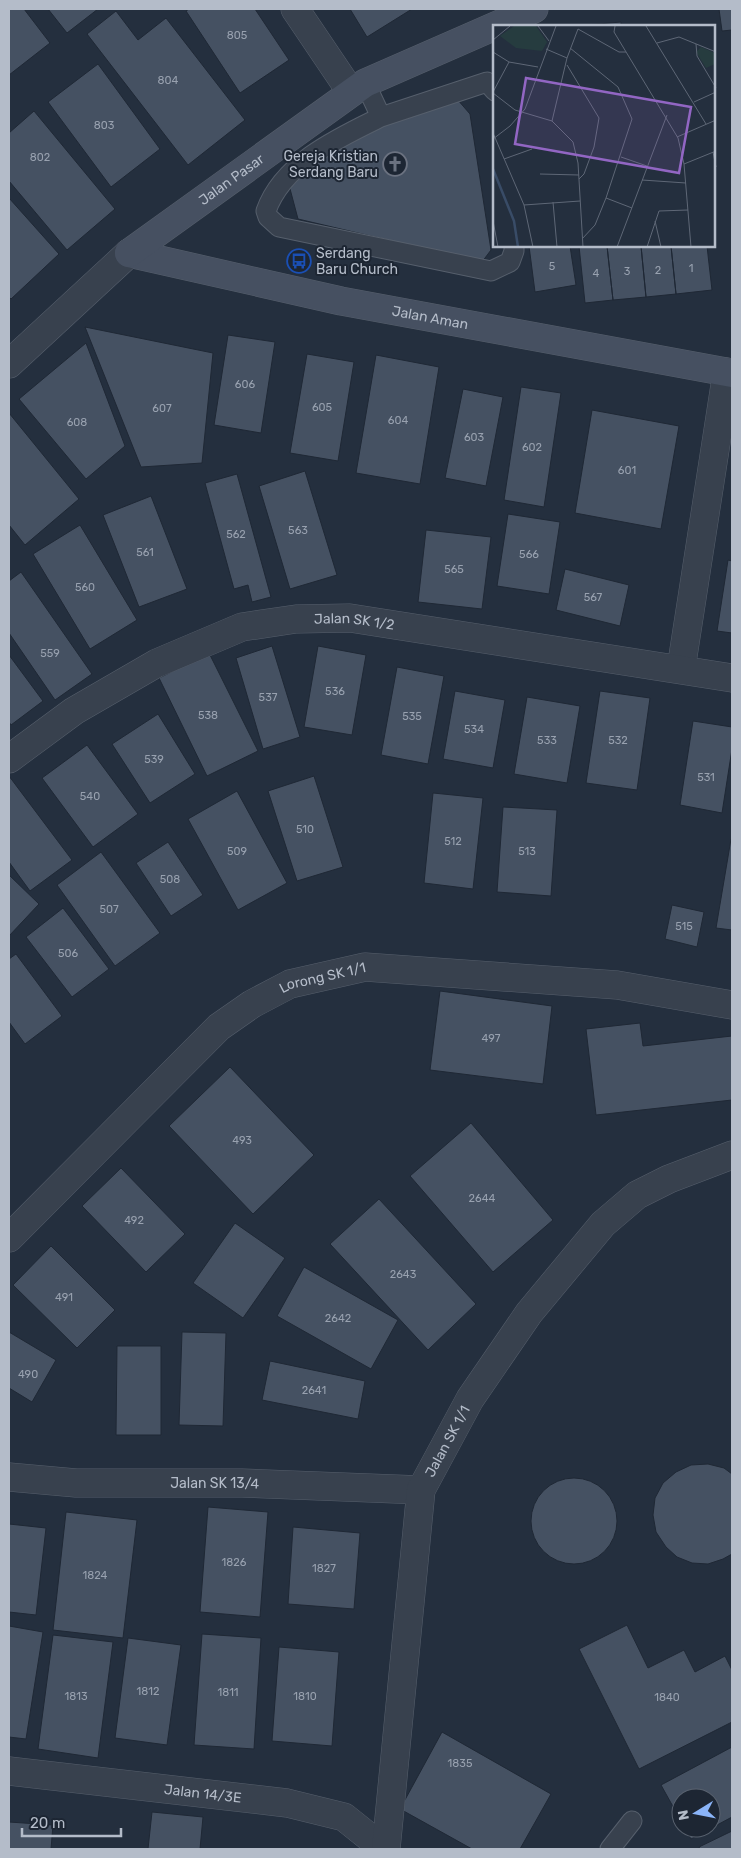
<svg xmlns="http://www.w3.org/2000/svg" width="741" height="1858" font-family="Rubik,sans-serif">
  <rect width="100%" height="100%" fill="#242f3e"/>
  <path fill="#455162" stroke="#1f2835" d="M9,9H24L50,43L9,75Z
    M48,9H98L67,33Z
    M189,9H255L289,60L240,93L186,11Z
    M350,9H412L367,37Z
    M719,9H732V30L722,31Z
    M116,11L138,40L166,18L245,120L188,165L87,34Z
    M621,22V26H598V24Z
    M598,24V26H574Z
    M98,64L160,149L111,187L48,102Z
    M457,99L470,114L491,250L482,262L298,219L289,185L336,143Z
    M34,111L115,209L67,250L9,181V133Z
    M9,198L59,254L11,299L9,297Z
    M529,246H570L576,285L535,292Z
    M579,246H607L613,300L585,303Z
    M607,246H641L646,297L613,300Z
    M641,246H671L676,294L646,297Z
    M671,246H707L712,290L676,294Z
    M85,327L213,353L202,463L141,467Z
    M228,335L275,342L261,433L214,425Z
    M86,343L125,446L86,479L19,399Z
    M307,354L354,362L338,461L290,453Z
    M376,355L439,367L420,484L356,473Z
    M521,387L561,393L544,507L504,500Z
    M463,389L503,397L486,486L445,478Z
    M592,410L679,426L661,529L575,513Z
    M9,413L79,499L25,545L9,525Z
    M305,471L337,575L290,589L259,486Z
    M237,474L271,597L252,602L248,585L234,589L205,483Z
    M151,496L187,589L139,607L103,515Z
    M508,514L560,522L549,594L497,586Z
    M80,525L137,620L90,649L33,554Z
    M426,530L491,537L482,609L418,602Z
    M728,560L732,561V633L717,631Z
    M565,569L629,585L620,626L556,610Z
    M21,572L92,674L55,700L9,633V581Z
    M272,646L300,737L263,749L236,658Z
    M318,646L366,655L352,735L304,727Z
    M209,653L258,751L207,776L159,678Z
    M9,655L43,701L11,725L9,722Z
    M397,667L444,676L428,764L381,755Z
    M455,691L505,700L493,768L443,759Z
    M600,691L650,698L637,790L586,783Z
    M527,697L580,706L567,783L514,774Z
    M158,714L195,774L150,803L112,744Z
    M693,721L732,727V749L722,813L680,805Z
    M87,745L138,814L93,847L42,778Z
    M9,776L72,860L30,891L9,862Z
    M314,776L343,867L297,881L268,791Z
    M237,791L287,883L238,910L188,819Z
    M433,793L483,798L473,889L424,883Z
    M503,807L557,810L551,896L497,892Z
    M731,839L732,840V930L716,928Z
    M168,842L203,895L171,916L136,863Z
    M101,852L160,933L115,966L57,885Z
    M9,875L39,904L9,936Z
    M672,905L704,912L697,947L665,939Z
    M63,908L109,969L72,997L26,937Z
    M16,954L62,1016L25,1044L9,1022V959Z
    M440,991L552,1006L543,1084L430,1070Z
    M640,1023L643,1046L732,1036V1100L596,1115L586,1029Z
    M230,1067L314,1155L253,1214L169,1126Z
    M471,1123L553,1220L493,1272L410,1176Z
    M121,1168L185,1234L146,1272L82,1206Z
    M379,1199L476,1304L428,1350L330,1244Z
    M235,1223L285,1258L243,1318L193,1283Z
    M51,1246L115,1310L77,1348L13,1285Z
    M304,1267L398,1320L371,1369L277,1316Z
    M9,1332L56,1360L32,1402L9,1388Z
    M182,1332L226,1333L223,1426L179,1425Z
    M117,1346H161V1435H116Z
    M270,1361L365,1381L358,1419L262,1400Z
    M708,1464L724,1468L732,1474V1554L723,1559L708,1564L692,1563L677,1557L666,1547L656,1532L653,1515L655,1498L663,1483L676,1472L691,1465Z
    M531 1521a43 43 0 1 1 86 0a43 43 0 1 1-86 0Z
    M208,1507L268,1512L260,1617L200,1612Z
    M66,1512L137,1520L123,1638L53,1630Z
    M9,1524L46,1528L36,1615L9,1612Z
    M293,1527L360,1533L354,1609L288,1604Z
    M627,1625L648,1668L684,1650L695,1672L725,1656L732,1670V1722L639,1769L579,1649Z
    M9,1626L43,1632L26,1739L9,1737Z
    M202,1634L261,1638L254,1749L194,1745Z
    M53,1635L113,1642L98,1758L38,1749Z
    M128,1638L181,1645L167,1745L115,1738Z
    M279,1647L339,1652L332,1746L272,1741Z
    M442,1732L551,1794L520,1849H472L400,1809Z
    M732,1747V1817L691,1839L684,1828H711V1798H681V1821L661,1785Z
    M152,1812L203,1817L200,1849H148Z
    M9,1822L53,1825L51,1849H9Z
    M732,1831V1849H700L699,1847Z"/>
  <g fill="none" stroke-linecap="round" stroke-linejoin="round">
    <g stroke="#565f6c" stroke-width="21">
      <path id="lane" d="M365,83L381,117L487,82L495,91
        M381,117C338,138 283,163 266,211L268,217L279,227L491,271L510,262L514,251V246
        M610,1849L632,1821"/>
    </g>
    <g stroke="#565f6c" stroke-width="29">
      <g id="street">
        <path d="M295,9L351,92"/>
        <path d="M9,364L129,253"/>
        <path d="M681,669L727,372"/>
        <path id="s1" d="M9,759L74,711L157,663L242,627L296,619L350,618L732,678"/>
        <path id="s2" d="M9,1238L219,1027L252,1004L290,984L365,967L617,985L732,1005"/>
        <path id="s3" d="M9,1477L76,1483H242L421,1490"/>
        <path id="s4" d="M9,1771L287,1803L344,1817L384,1849"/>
        <path id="s5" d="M386,1849L421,1490L470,1399L529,1313L603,1224L637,1195L669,1179L732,1155"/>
      </g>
    </g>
    <g stroke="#565f6c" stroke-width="29">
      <g id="secondary">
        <path id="s6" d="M129,253L341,301L732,373"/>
        <path id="s7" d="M129,253L365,83L534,9"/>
      </g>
    </g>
    <use href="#lane" stroke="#38414e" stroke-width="19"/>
    <use href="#street" stroke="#38414e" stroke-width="28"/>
    <use href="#secondary" stroke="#465061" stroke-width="28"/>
  </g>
  <defs>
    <g id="church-ring" transform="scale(1.25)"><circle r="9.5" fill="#1d2633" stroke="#6b7280" stroke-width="1.5"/><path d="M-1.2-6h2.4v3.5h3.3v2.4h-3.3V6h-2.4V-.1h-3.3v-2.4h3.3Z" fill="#6b7280"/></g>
    <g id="bus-ring" transform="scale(1.25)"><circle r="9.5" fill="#1d2633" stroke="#1a4fb4" stroke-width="1.5"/><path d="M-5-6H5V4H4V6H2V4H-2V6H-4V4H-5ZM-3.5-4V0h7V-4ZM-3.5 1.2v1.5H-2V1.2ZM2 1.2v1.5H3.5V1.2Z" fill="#1a4fb4"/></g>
  </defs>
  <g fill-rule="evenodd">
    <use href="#church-ring" x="395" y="164"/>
    <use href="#bus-ring" x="299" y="261"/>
  </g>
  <g text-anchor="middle" stroke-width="4" stroke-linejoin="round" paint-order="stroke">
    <g font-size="11" fill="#98a1af">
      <text x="237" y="39">805</text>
      <text x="168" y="84">804</text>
      <text x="104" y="129">803</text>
      <text x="40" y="161">802</text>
      <text x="552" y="270">5</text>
      <text x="691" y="272">1</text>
      <text x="658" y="274">2</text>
      <text x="627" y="275">3</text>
      <text x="596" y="277">4</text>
      <text x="245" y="388">606</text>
      <text x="322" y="411">605</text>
      <text x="162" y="412">607</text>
      <text x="398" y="424">604</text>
      <text x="77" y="426">608</text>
      <text x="474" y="441">603</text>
      <text x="532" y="451">602</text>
      <text x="627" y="474">601</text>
      <text x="298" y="534">563</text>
      <text x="236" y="538">562</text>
      <text x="145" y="556">561</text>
      <text x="529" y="558">566</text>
      <text x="454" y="573">565</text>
      <text x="85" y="591">560</text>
      <text x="593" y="601">567</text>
      <text x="50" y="657">559</text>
      <text x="335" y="695">536</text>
      <text x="268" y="701">537</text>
      <text x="208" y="719">538</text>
      <text x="412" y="720">535</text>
      <text x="474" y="733">534</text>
      <text x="547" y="744">533</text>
      <text x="618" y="744">532</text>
      <text x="154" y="763">539</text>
      <text x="706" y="781">531</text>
      <text x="90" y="800">540</text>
      <text x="305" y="833">510</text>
      <text x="453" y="845">512</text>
      <text x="237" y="855">509</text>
      <text x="527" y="855">513</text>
      <text x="170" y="883">508</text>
      <text x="109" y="913">507</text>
      <text x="684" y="930">515</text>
      <text x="68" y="957">506</text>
      <text x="491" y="1042">497</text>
      <text x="242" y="1144">493</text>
      <text x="482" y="1202">2644</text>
      <text x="134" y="1224">492</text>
      <text x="403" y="1278">2643</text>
      <text x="64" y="1301">491</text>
      <text x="338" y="1322">2642</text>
      <text x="28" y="1378">490</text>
      <text x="314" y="1394">2641</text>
      <text x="234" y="1566">1826</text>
      <text x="324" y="1572">1827</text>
      <text x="95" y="1579">1824</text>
      <text x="148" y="1695">1812</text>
      <text x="228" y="1696">1811</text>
      <text x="76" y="1700">1813</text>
      <text x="305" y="1700">1810</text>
      <text x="667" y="1701">1840</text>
      <text x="460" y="1767">1835</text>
    </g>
    <g font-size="14" fill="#b4bcc9" stroke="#1d2633" text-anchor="end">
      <text x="378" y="161">Gereja Kristian<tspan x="378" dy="16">Serdang Baru</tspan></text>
      <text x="316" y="258" text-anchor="start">Serdang<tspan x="316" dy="16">Baru Church</tspan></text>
    </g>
    <g font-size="14" fill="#b4bcc9" stroke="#1d2633">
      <text dy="5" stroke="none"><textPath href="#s7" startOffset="126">Jalan Pasar</textPath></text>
      <text dy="5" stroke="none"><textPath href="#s6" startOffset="308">Jalan Aman</textPath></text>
      <text dy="5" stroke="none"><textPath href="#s1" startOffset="382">Jalan SK 1/2</textPath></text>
      <text dy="5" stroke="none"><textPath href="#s2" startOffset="414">Lorong SK 1/1</textPath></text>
      <text dy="5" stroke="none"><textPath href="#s5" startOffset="416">Jalan SK 1/1</textPath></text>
      <text dy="5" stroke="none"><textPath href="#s3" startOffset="206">Jalan SK 13/4</textPath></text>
      <text dy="5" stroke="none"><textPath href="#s4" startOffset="195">Jalan 14/3E</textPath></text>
    </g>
  </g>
  <g transform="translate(493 25)">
    <rect width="222" height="222" fill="#242f3e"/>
    <path d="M21,1H43L54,17L49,26L23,23L7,11ZM208,22L222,28V39L213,43L203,27Z" fill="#263c3f"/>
    <path fill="none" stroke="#394c67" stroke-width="2.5" d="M0,144L21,196L25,222"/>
    <path fill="none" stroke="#5e6776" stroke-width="1" d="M45,1L56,16M122,1L121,7L185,113L191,139L198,222M153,1L213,99M0,15L17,1M164,18L186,12L223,27M203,19L204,31L223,63M77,23L125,62L139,94L113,173L102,200L89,214M53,24L74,33M0,27L16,37L45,42M74,40L106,93L101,122L91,149L86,154M0,67L16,37M0,68L22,85L59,96L80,117L85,138L90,222M201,77L223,67M59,96L74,33L85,4L126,27H133M0,108L31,180L40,222M184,112L223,95M0,114L17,101L32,84L63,1M220,127L223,142M128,132L154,141M11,134L39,124M191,139L223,126M47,149L86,150M149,155L193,158M113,173L139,183M60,177L64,222M31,180L87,176M0,196L5,222M162,196L168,222M124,222L174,90M154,222L166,186L195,185"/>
    <path fill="#9266c3" fill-opacity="0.15" stroke="#9266c3" stroke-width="2.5" d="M33,53L198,82L186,148L22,119Z"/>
    <rect width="222" height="222" fill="none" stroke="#b4bcc9" stroke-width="2.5"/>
  </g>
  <rect width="741" height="1858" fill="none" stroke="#b4bcc9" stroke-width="20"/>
  <g transform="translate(696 1813) rotate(260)"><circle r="24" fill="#1d2633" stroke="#59626f"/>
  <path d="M0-4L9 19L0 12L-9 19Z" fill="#8ab4f8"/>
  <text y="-8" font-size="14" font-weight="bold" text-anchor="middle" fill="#b4bcc9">N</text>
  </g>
  <path d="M22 1828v8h99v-8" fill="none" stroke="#b4bcc9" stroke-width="2.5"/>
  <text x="30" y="1828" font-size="15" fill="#b4bcc9" stroke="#1d2633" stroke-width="4" paint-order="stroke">20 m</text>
</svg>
